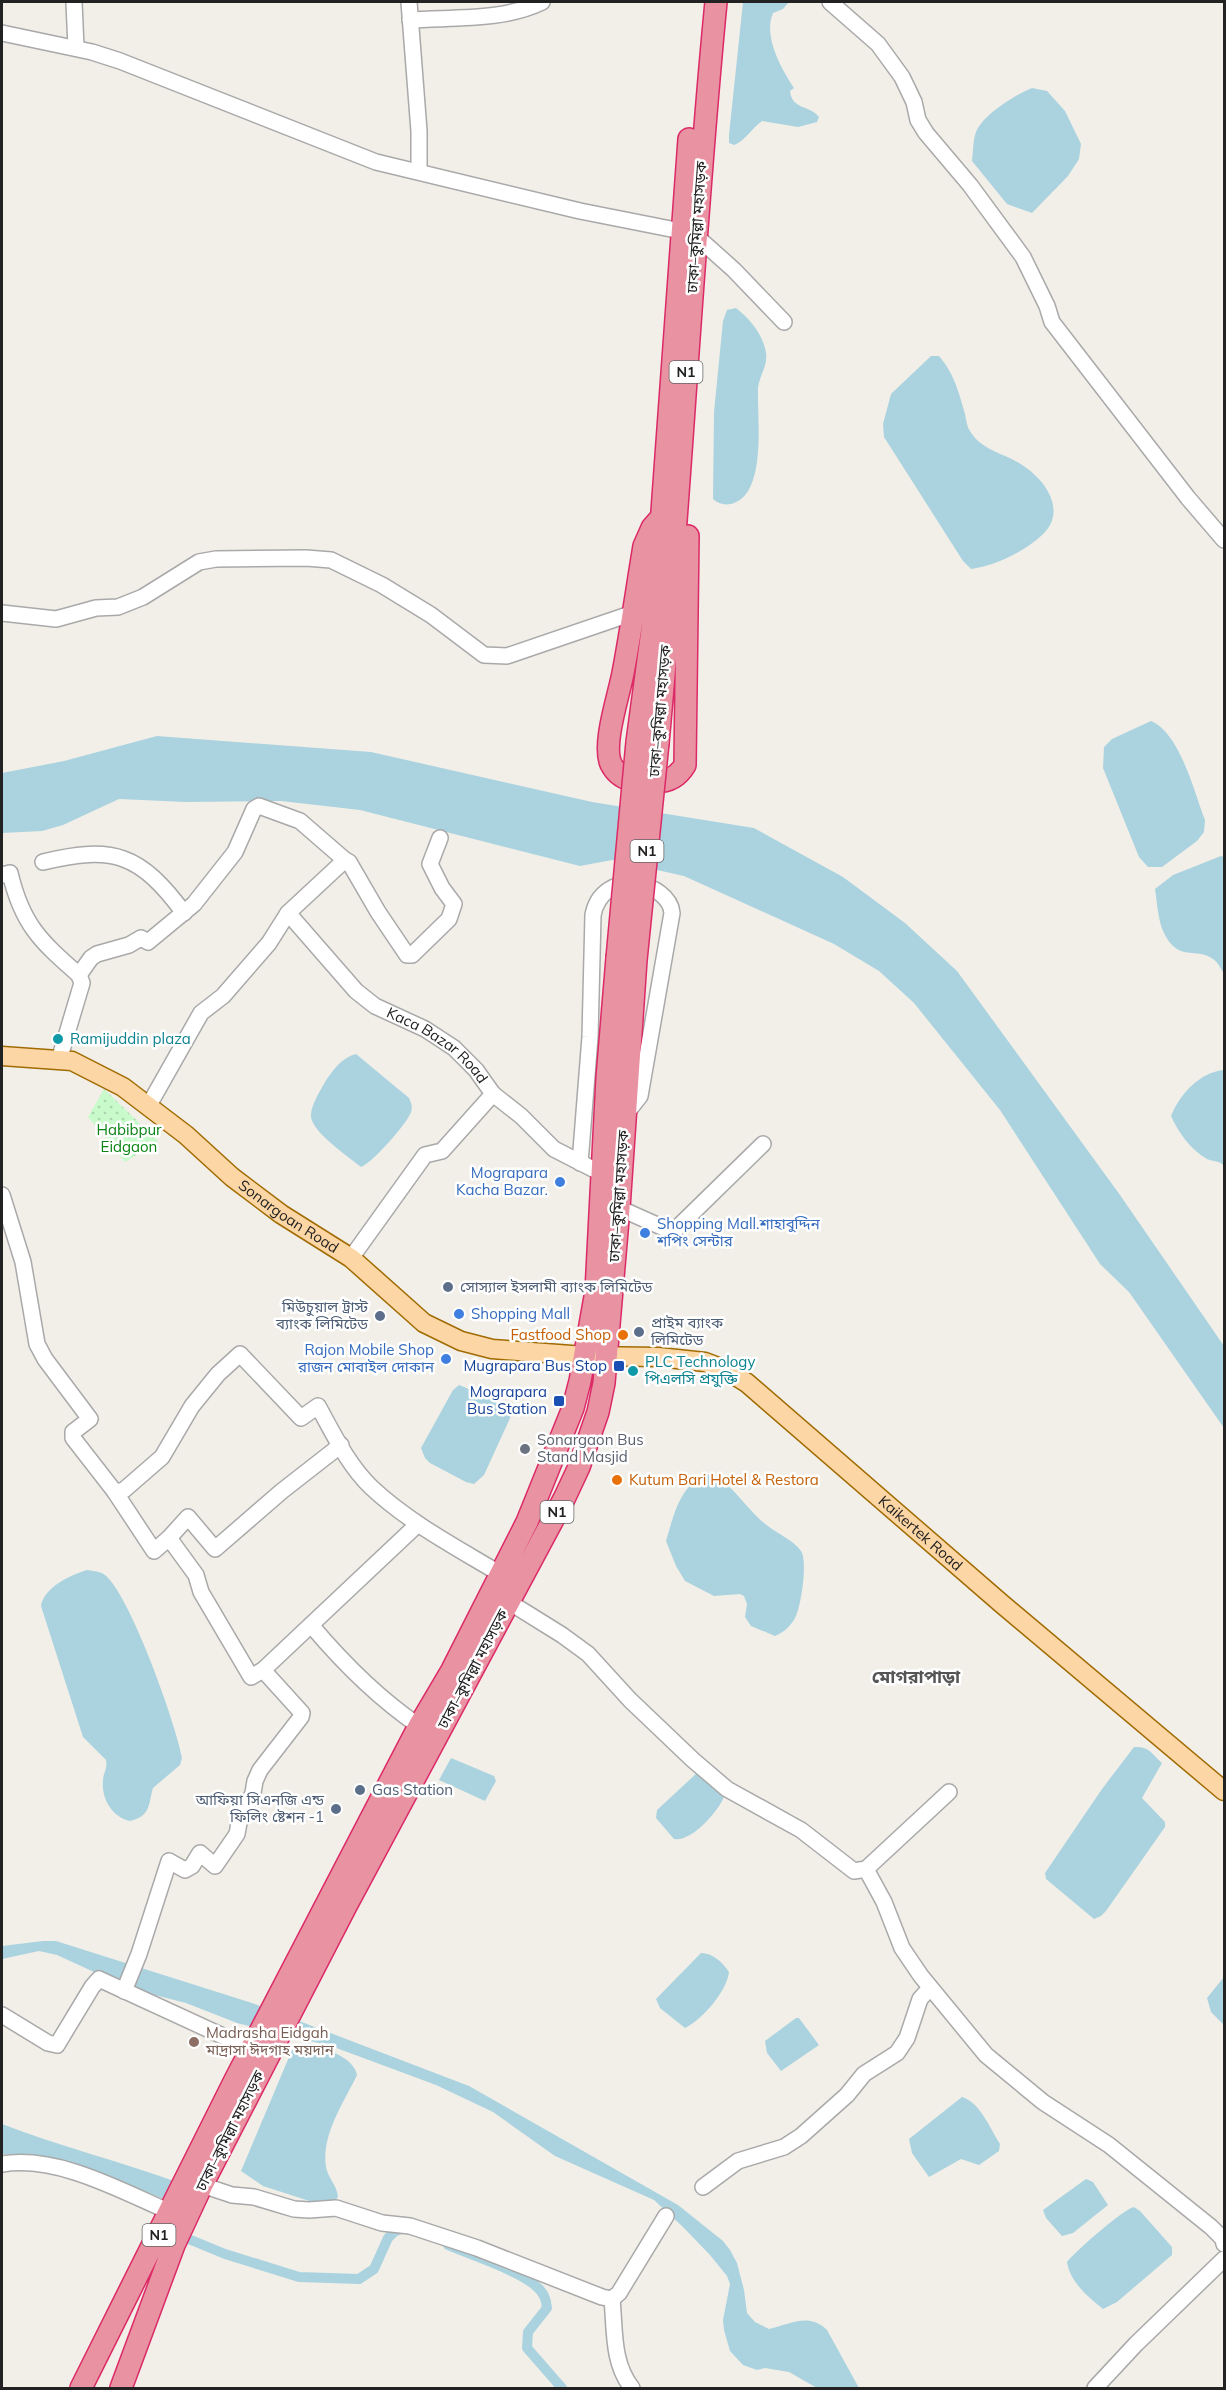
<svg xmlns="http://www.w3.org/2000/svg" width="1226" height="2390" font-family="Mulish,'Noto Sans Bengali',sans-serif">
  <defs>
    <pattern id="park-dots" width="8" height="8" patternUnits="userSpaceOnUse" patternTransform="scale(1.5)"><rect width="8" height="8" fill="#c8facc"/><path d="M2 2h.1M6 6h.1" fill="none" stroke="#acd6af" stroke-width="1.8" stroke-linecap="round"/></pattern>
  </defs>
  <rect width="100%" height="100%" fill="#f2efe9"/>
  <path fill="url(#park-dots)" d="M104,1089L158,1141L125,1162L88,1117Z"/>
  <path fill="#aad3df" d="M743,2H789L783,9L773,13C763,36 781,68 794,88L790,91C792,110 810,105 819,117L817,122L798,127L762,121C750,130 746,140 734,145L729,143V135Z
    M1032,88L1047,91L1065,111L1081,144L1079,159L1068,176L1032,213L1007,204L972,161C973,153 973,140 976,132C984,114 1015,95 1032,88Z
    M736,308C750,319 763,334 766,353C768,366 759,376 758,388C757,417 767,491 734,503C727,506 718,504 713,499L714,412L723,321L727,310Z
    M931,356H939C954,373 959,393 965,414C966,419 967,427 970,431C981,450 1003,453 1019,463C1045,478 1069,512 1041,536C1023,552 995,566 971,569L963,561L884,437L883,424L891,394Z
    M1151,721C1180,733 1194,792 1205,820L1204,832L1197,841L1162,867H1148L1139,857L1103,768L1104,747L1112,739Z
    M157,736L371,752L592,802L754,828L843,877L905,923L957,971L1120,1195L1224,1346V1428L1129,1292L1100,1264L1000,1110L914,1003L879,971L834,944L684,876L612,860L580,866L360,810L281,801L186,802L119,799L63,825L42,831L2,833V773L64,761Z
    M1221,856L1224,857V974C1221,969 1218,962 1213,959C1196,946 1178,964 1163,931C1158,919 1157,902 1155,889L1173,875Z
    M356,1054L409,1098C411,1103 413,1106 411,1112C407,1124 372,1163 361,1167C349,1157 313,1133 311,1117C310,1107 320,1091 325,1082C333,1070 341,1058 356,1054Z
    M1224,1070V1166C1219,1160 1214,1162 1207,1159C1191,1150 1178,1132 1171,1116C1180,1094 1200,1072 1224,1070Z
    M459,1385L504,1403L511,1416L484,1475L474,1484L466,1482L430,1463L425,1458L421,1448L453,1390Z
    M710,1474C734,1484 747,1511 768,1526C778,1534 793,1540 801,1551C808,1561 801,1608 795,1618C790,1627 784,1632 775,1636L751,1626L745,1617L747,1604L744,1596L740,1594L714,1596L685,1581L676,1566L666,1541C674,1515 680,1482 710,1474Z
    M87,1570C93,1571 100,1571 105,1575C130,1595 176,1724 182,1758L180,1765L153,1788C148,1805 151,1816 130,1821C110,1816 99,1795 104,1774C106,1769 107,1766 106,1760L83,1737L41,1606C44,1587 71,1575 87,1570Z
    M1134,1747C1149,1746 1152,1754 1162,1763L1142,1798L1165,1822V1827L1106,1911L1101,1916L1094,1919L1046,1879L1045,1873L1102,1789Z
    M451,1758L494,1776L496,1781L485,1801L439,1780Z
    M698,1772L725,1794C721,1809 691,1843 674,1839L656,1818L657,1810Z
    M43,1941H56L252,2003L469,2086L678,2205L723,2241L730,2250L737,2263L744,2290L747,2313L755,2322L769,2329C790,2324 809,2312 827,2330L859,2388H817L789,2372L765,2368L757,2370L743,2365L730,2351L724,2330L723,2320L730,2284L727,2276L710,2255L683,2227L654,2200L555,2156L493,2112L436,2085L331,2046L237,2023L186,2003L131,1989L57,1955L39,1951L2,1959V1946Z
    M701,1953C713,1953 722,1962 729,1972C727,1991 702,2020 685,2028L660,2008L656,1999Z
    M1224,1977V2025L1211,2012L1207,1998Z
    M796,2018H799L819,2045L781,2071L767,2053L765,2041Z
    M310,2043C325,2049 354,2057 357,2075C344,2102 321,2135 326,2167C328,2178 337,2185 338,2197L328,2207L263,2186L241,2171L292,2050L299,2044Z
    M962,2097C980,2102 991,2130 1000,2144L999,2151L979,2165L961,2159L929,2177L912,2153L909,2139Z
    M2,2124C59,2146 119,2161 177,2182L167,2200C111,2178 62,2156 2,2154Z
    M1086,2179L1093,2182L1108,2205L1073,2233L1062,2236L1046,2218L1043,2210Z
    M1134,2207L1140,2211L1172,2247V2255L1117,2302L1103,2309C1088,2297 1070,2282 1067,2262C1076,2251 1123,2209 1134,2207Z"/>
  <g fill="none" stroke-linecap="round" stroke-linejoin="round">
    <path stroke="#aad3df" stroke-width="10" d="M191,2240L225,2254L299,2277L359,2279L374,2269L388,2238L394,2232L406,2227
      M448,2245C471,2255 521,2271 537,2287C544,2293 546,2299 547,2308L528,2332L527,2348L562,2388"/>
    <g stroke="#a9a9a9" stroke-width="18">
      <g id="minor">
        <path d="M74,2L76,48"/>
        <path d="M409,2L419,131V171"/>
        <path d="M830,2L878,44L902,77L914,102L918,120L926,133L970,185L1023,257L1047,306L1052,322L1188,498L1224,540"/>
        <path d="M410,20C453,17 503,21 542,2"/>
        <path d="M2,33L92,52L120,61L376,162L580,211L681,231"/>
        <path d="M696,236L734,270L784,322"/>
        <path d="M2,613L56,619L96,608L118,607L143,597L199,562L216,559L306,558L331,560L382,585L431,615L484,655L507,656L633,613"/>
        <path d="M43,862C114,845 140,854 184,913"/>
        <path d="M2,875L10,873C22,924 40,941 79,975L91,958L97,954L129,945L141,938L148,942L194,904L235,852L254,809L259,806L300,821L345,860"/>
        <path id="s1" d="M288,913L356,991L375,1006L425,1029L454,1048L476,1070L493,1094L521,1116L554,1149L593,1169"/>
        <path d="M59,1060L82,983L79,975"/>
        <path d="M149,1105L201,1013L223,996L269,943L288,913L345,860L349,862L378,912L407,955H412L449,919L454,904L442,888L430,864L440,838"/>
        <path d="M580,1163L590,1037L593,915C602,867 669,881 672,913L640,1096L625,1115"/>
        <path d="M2,1195L23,1262L37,1344L45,1359L90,1419L73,1432V1438L115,1492L124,1490L162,1457L192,1406L218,1374L240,1354L301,1418L318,1406C333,1433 348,1465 371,1487C406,1520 450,1544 492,1569"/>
        <path d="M619,1208L666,1229L677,1228L763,1144"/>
        <path d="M351,1258L425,1155L442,1151L493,1094"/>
        <path d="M115,1492L154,1551L169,1538L196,1575L201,1592L251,1677L263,1670L418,1524"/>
        <path d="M169,1538L188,1517L215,1549L282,1491L341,1445"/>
        <path d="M509,1602L562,1635L588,1654L630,1700L693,1760L727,1789L801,1830L854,1871L866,1869L949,1792"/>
        <path d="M311,1625C343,1663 378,1698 419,1726"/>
        <path d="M866,1869L884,1902L902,1948L921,1976L986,2055L1043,2102L1109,2145L1211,2227L1223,2239L1224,2244"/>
        <path d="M124,1991L139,1954L169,1861L185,1870L192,1866L200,1853L215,1866L237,1834L239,1823L253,1793L255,1781L260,1770L301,1717L302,1713L263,1670"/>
        <path d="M2,2015L48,2043L57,2045L92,1987L99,1979L251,2049"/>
        <path d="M2,2164C57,2155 120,2190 170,2212"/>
        <path d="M202,2185L232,2195L254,2197L294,2209L309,2210L336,2208L382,2223L410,2226L477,2248L602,2297L612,2299L619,2293L666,2216"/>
        <path d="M703,2187L738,2161L784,2147L801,2136L847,2095L864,2074L897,2053L907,2038L920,1999L930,1988"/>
        <path d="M612,2299C615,2330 612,2363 632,2388"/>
        <path d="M1095,2388L1136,2344L1224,2259"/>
      </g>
    </g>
    <g stroke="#a06b00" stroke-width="21">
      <g id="major">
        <path id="s2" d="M2,1056L72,1061L123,1087L186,1135L232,1177L281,1214L351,1258L424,1323L461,1341L492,1349L585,1356L658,1357L705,1362L726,1370L747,1383L1002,1604L1224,1791"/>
      </g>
    </g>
    <g stroke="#dc2a67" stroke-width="24">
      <path id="highway" d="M659,520L652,528L644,546C637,588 631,631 623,673C619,695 602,744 611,764C620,782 637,782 655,782C668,782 678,777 685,765L688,536
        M637,742L655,608L689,139
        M658,743C681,496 692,248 716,2
        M81,2388L235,2080L419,1726L452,1670L527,1522L573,1408L580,1381L596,1291L607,1078L617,958
        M121,2388L174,2245L202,2185L346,1906L564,1499L579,1467L598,1412L604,1383L619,1208L636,960"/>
    </g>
    <use href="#minor" stroke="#fff" stroke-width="15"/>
    <use href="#major" stroke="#fcd6a4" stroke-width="18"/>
    <use href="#highway" stroke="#e892a2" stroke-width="21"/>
    <g stroke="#dc2a67" stroke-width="24" stroke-linecap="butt">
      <path id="highway-bridge" d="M617,958L637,742
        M636,960L658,743"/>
    </g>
    <use href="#highway-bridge" stroke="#e892a2" stroke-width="21"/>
  </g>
  <g fill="#0f9aa8" stroke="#fff" stroke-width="2">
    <circle cx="58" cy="1039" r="6"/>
    <circle cx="633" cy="1371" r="6"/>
  </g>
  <g fill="#3f7fe0" stroke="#fff" stroke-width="2">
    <circle cx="560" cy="1182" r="6"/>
    <circle cx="645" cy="1233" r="6"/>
    <circle cx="459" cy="1314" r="6"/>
    <circle cx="446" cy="1359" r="6"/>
  </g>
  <g fill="#5c6f8a" stroke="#fff" stroke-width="2">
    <circle cx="448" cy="1287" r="6"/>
    <circle cx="380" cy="1316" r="6"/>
    <circle cx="639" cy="1332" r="6"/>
    <circle cx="360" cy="1790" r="6"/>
    <circle cx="336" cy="1809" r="6"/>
  </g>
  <g fill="#e8710a" stroke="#fff" stroke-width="2">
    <circle cx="623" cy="1335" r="6"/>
    <circle cx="617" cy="1480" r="6"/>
  </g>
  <g fill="#1a4fb4" stroke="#fff" stroke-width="2">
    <rect x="613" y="1360" width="12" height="12" rx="3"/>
    <rect x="553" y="1395" width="12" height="12" rx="3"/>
  </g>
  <circle fill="#6b7280" stroke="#fff" stroke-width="2" cx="525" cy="1449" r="6"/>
  <circle fill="#8d6e63" stroke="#fff" stroke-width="2" cx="194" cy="2042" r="6"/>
  <g text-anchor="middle" stroke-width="5" stroke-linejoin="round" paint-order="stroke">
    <g fill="#fff" stroke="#646464" stroke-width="1.5">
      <rect x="669.5" y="361" width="33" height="22" rx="4.5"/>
      <rect x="630.5" y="840" width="33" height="22" rx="4.5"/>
      <rect x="540.5" y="1501" width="33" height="22" rx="4.5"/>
      <rect x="142.5" y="2224" width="33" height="22" rx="4.5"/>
    </g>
    <g font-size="14" font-weight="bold" fill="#222">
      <text x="686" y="377">N1</text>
      <text x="647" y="856">N1</text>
      <text x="557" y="1517">N1</text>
      <text x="159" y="2240">N1</text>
    </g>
    <g font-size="15" fill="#222" stroke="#fff">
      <text transform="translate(697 227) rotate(-86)" y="5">ঢাকা–কুমিল্লা মহাসড়ক</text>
      <text transform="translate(660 711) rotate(-85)" y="5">ঢাকা–কুমিল্লা মহাসড়ক</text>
      <text dy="5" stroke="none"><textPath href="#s1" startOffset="202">Kaca Bazar Road</textPath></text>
      <text transform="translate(619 1196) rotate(-86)" y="5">ঢাকা–কুমিল্লা মহাসড়ক</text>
      <text dy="5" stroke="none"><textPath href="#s2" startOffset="338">Sonargoan Road</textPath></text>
      <text dy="5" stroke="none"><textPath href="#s2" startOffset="1074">Kaikertek Road</textPath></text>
      <text transform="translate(473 1669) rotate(-62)" y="5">ঢাকা–কুমিল্লা মহাসড়ক</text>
      <text transform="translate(230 2131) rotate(-63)" y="5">ঢাকা–কুমিল্লা মহাসড়ক</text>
    </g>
    <g font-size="15" fill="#0d838f" stroke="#fff" text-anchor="start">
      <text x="70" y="1044">Ramijuddin plaza</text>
      <text x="645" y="1367">PLC Technology<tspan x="645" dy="17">পিএলসি প্রযুক্তি</tspan></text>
    </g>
    <g font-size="15" fill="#0c8416" stroke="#fff">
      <text x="129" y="1135">Habibpur<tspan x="129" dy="17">Eidgaon</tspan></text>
    </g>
    <g font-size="15" fill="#366cbe" stroke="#fff" text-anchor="end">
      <text x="548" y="1178">Mograpara<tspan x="548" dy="17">Kacha Bazar.</tspan></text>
      <text x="657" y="1229" text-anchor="start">Shopping Mall.শাহাবুদ্দিন<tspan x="657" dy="17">শপিং সেন্টার</tspan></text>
      <text x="471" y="1319" text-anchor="start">Shopping Mall</text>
      <text x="434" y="1355">Rajon Mobile Shop<tspan x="434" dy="17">রাজন মোবাইল দোকান</tspan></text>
    </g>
    <g font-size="15" fill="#4e5e75" stroke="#fff" text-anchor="start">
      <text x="460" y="1292">সোস্যাল ইসলামী ব্যাংক লিমিটেড</text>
      <text x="368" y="1312" text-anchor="end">মিউচুয়াল ট্রাস্ট<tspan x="368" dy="17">ব্যাংক লিমিটেড</tspan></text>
      <text x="651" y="1328">প্রাইম ব্যাংক<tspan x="651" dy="17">লিমিটেড</tspan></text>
      <text x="372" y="1795">Gas Station</text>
      <text x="324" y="1805" text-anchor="end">আফিয়া সিএনজি এন্ড<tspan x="324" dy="17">ফিলিং ষ্টেশন -1</tspan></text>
    </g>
    <g font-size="15" fill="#c56008" stroke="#fff" text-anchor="end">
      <text x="611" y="1340">Fastfood Shop</text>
      <text x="629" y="1485" text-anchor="start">Kutum Bari Hotel &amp; Restora</text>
    </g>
    <g font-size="15" fill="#164399" stroke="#fff" text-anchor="end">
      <text x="607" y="1371">Mugrapara Bus Stop</text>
      <text x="547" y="1397">Mograpara<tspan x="547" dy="17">Bus Station</tspan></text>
    </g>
    <g font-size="15" fill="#5b616d" stroke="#fff" text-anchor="start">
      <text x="537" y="1445">Sonargaon Bus<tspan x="537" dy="17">Stand Masjid</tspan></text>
    </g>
    <g font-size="15" fill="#785e54" stroke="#fff" text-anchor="start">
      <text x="206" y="2038">Madrasha Eidgah<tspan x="206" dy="17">মাদ্রাসা ঈদগাহ ময়দান</tspan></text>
    </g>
    <g font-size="18" font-weight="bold" fill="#555" stroke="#fff">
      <text x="916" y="1683">মোগরাপাড়া</text>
    </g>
  </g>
  <rect width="1226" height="2390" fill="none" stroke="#222222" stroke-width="6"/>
</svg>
